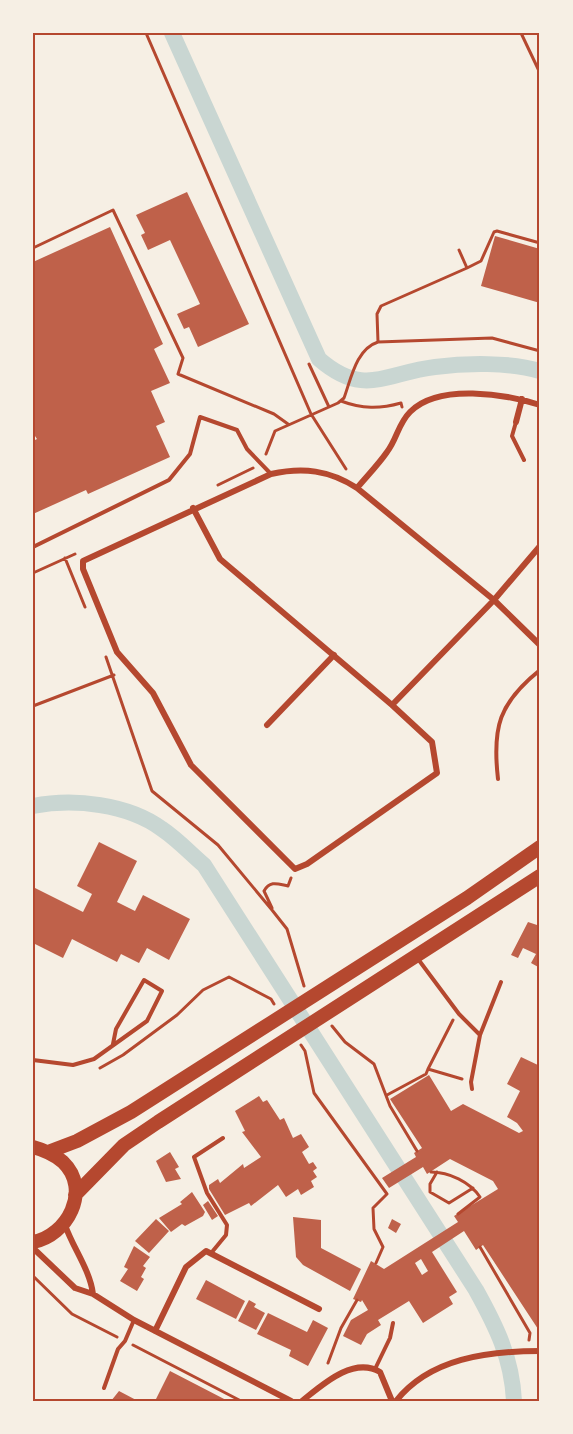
<svg xmlns="http://www.w3.org/2000/svg" width="573" height="1434" font-family="'Archivo Narrow',sans-serif">
  <rect width="100%" height="100%" fill="#f6efe4"/>
  <g fill="none" stroke-linecap="round" stroke-linejoin="round">
    <path stroke="#c9d6d2" stroke-width="16" d="M172,33L319,359C364,398 385,373 435,367C465,363 511,362 540,371
      M33,806C74,798 128,804 162,829C177,839 190,853 204,865L476,1290C496,1326 512,1358 514,1401"/>
  </g>
  <path fill="#bf614a" fill-rule="evenodd" d="M187,192L249,324L198,347L189,327L184,329L177,314L200,304L170,240L148,250L141,235L145,233L136,215Z
    M110,227L163,344L154,349L170,383L151,391L165,422L156,426L170,457L88,494L86,490L33,514V441L37,439L33,433V262Z
    M495,236L540,249V303L481,286Z
    M99,842L137,861L117,902L135,911L143,895L190,919L169,960L147,948L139,963L121,954L117,962L72,939L63,958L33,943V887L83,912L92,894L77,886Z
    M528,922L540,926V968L531,963L536,954L523,948L518,958L511,955Z
    M521,1057L540,1066V1328L538,1329L483,1245L476,1250L464,1231L432,1252L457,1292L449,1297L453,1304L423,1323L409,1301L378,1320L381,1325L367,1334L361,1345L343,1336L351,1320L368,1310L362,1300L361,1302L353,1299L371,1261L384,1269L458,1222L454,1216L498,1189L493,1181L450,1159L427,1174L423,1167L389,1188L382,1178L416,1157L414,1153L422,1148L390,1099L429,1075L451,1111L463,1104L519,1133L523,1131L517,1123L507,1117L520,1091L507,1084ZM421,1259L428,1271L422,1275L415,1263Z
    M259,1096L263,1102L267,1100L280,1120L284,1118L293,1138L301,1134L309,1147L302,1152L309,1164L313,1162L317,1168L313,1171L317,1177L311,1181L314,1187L301,1195L298,1189L286,1197L278,1185L251,1206L249,1203L225,1215L209,1189V1185L218,1179L220,1183L243,1164L244,1168L261,1157L242,1132L245,1131L235,1111Z
    M170,1152L179,1167L175,1169L181,1179L166,1182L156,1161Z
    M192,1192L205,1212L203,1216L185,1226L182,1224L171,1232L159,1218L182,1204L180,1202Z
    M208,1201L218,1216L212,1220L203,1205Z
    M293,1217L321,1220V1248L361,1269L350,1291L303,1265L296,1257Z
    M156,1219L169,1231L149,1253L135,1241Z
    M392,1219L401,1224L396,1233L388,1228Z
    M134,1246L150,1257L143,1266L146,1268L141,1277L144,1279L137,1291L120,1281L128,1269L124,1267Z
    M206,1280L245,1301L236,1319L196,1299Z
    M249,1300L256,1304L254,1307L265,1313L256,1330L238,1321Z
    M268,1313L307,1332L313,1320L328,1328L308,1366L289,1356L291,1350L257,1334Z
    M170,1371L228,1401H155Z
    M119,1391L138,1401H111Z"/>
  <g fill="none" stroke-linecap="round" stroke-linejoin="round">
    <path stroke="#b5482f" stroke-width="3" d="M146,33L311,414L346,469
      M521,33L540,73
      M33,248L113,210L183,358L178,374L274,414L288,424
      M459,250L467,268L481,261L494,232L497,231L540,243
      M378,342L377,314L381,306L467,268
      M309,364L329,407
      M341,401C362,409 380,409 401,403L402,407
      M266,454L275,431L338,403L344,398C351,379 356,349 378,342L492,338L540,351
      M218,485L253,468
      M65,558L85,607
      M33,573L75,554
      M106,657L152,791L218,845L272,910L287,929L304,986
      M33,706L114,675
      M272,908L264,891C270,880 278,884 288,886L291,878
      M332,1026L345,1042L374,1064L390,1106L417,1151
      M301,1045L305,1051L314,1093L387,1194L373,1208L374,1229L383,1247L376,1263
      M100,1068L123,1055L177,1015L203,990L229,977L271,999L274,1004
      M428,1069L453,1020
      M387,1095L426,1074L428,1069L462,1079
      M431,1172C449,1172 470,1182 480,1197L458,1214
      M437,1172L430,1184V1192L449,1203L473,1188
      M480,1247L530,1333L529,1340
      M33,1276L72,1314L117,1337
      M133,1345L241,1401
      M328,1363L341,1328L357,1300"/>
    <path stroke="#b5482f" stroke-width="4" d="M516,422L512,436L524,460
      M33,547L169,480L190,454L200,417L237,430L247,449L270,473
      M498,779C492,727 499,703 540,670
      M418,959L459,1014L480,1035
      M33,1060L73,1065L94,1059L147,1021L162,991L144,980L116,1029L113,1044
      M472,1089L471,1082L480,1035L501,982
      M212,1252L226,1235L227,1225L207,1193L194,1157L223,1138
      M375,1369L390,1338L393,1323
      M104,1388L118,1349L125,1341L134,1320"/>
    <path stroke="#b5482f" stroke-width="6" d="M516,422L522,399
      M357,488L494,600L540,645
      M193,508L220,559L392,705L494,600L540,546
      M392,705L432,742L437,773L307,864L295,869L191,765L153,693L117,652L83,569V561L271,474C303,467 329,470 357,488C367,476 378,465 387,452C397,439 398,424 410,412C438,383 506,394 540,405
      M267,725L334,655
      M65,1225C73,1248 90,1270 93,1294
      M33,1248L75,1288L93,1294L134,1320L291,1401
      M155,1331L186,1267L206,1251L319,1309
      M302,1401C322,1385 353,1356 380,1372L392,1401
      M396,1401C430,1358 488,1351 540,1351"/>
    <path stroke="#b5482f" stroke-width="14" d="M33,1147C44,1150 54,1154 63,1162C92,1190 67,1236 33,1242
      M48,1152L77,1141L131,1112L467,898L540,847
      M75,1195L124,1145L158,1122L540,876"/>
  </g>
  <rect width="573" height="1434" fill="none" stroke="#f6efe4" stroke-width="69"/>
  <rect x="34" y="34" width="504" height="1366" fill="none" stroke="#b5482f" stroke-width="2"/>
</svg>
